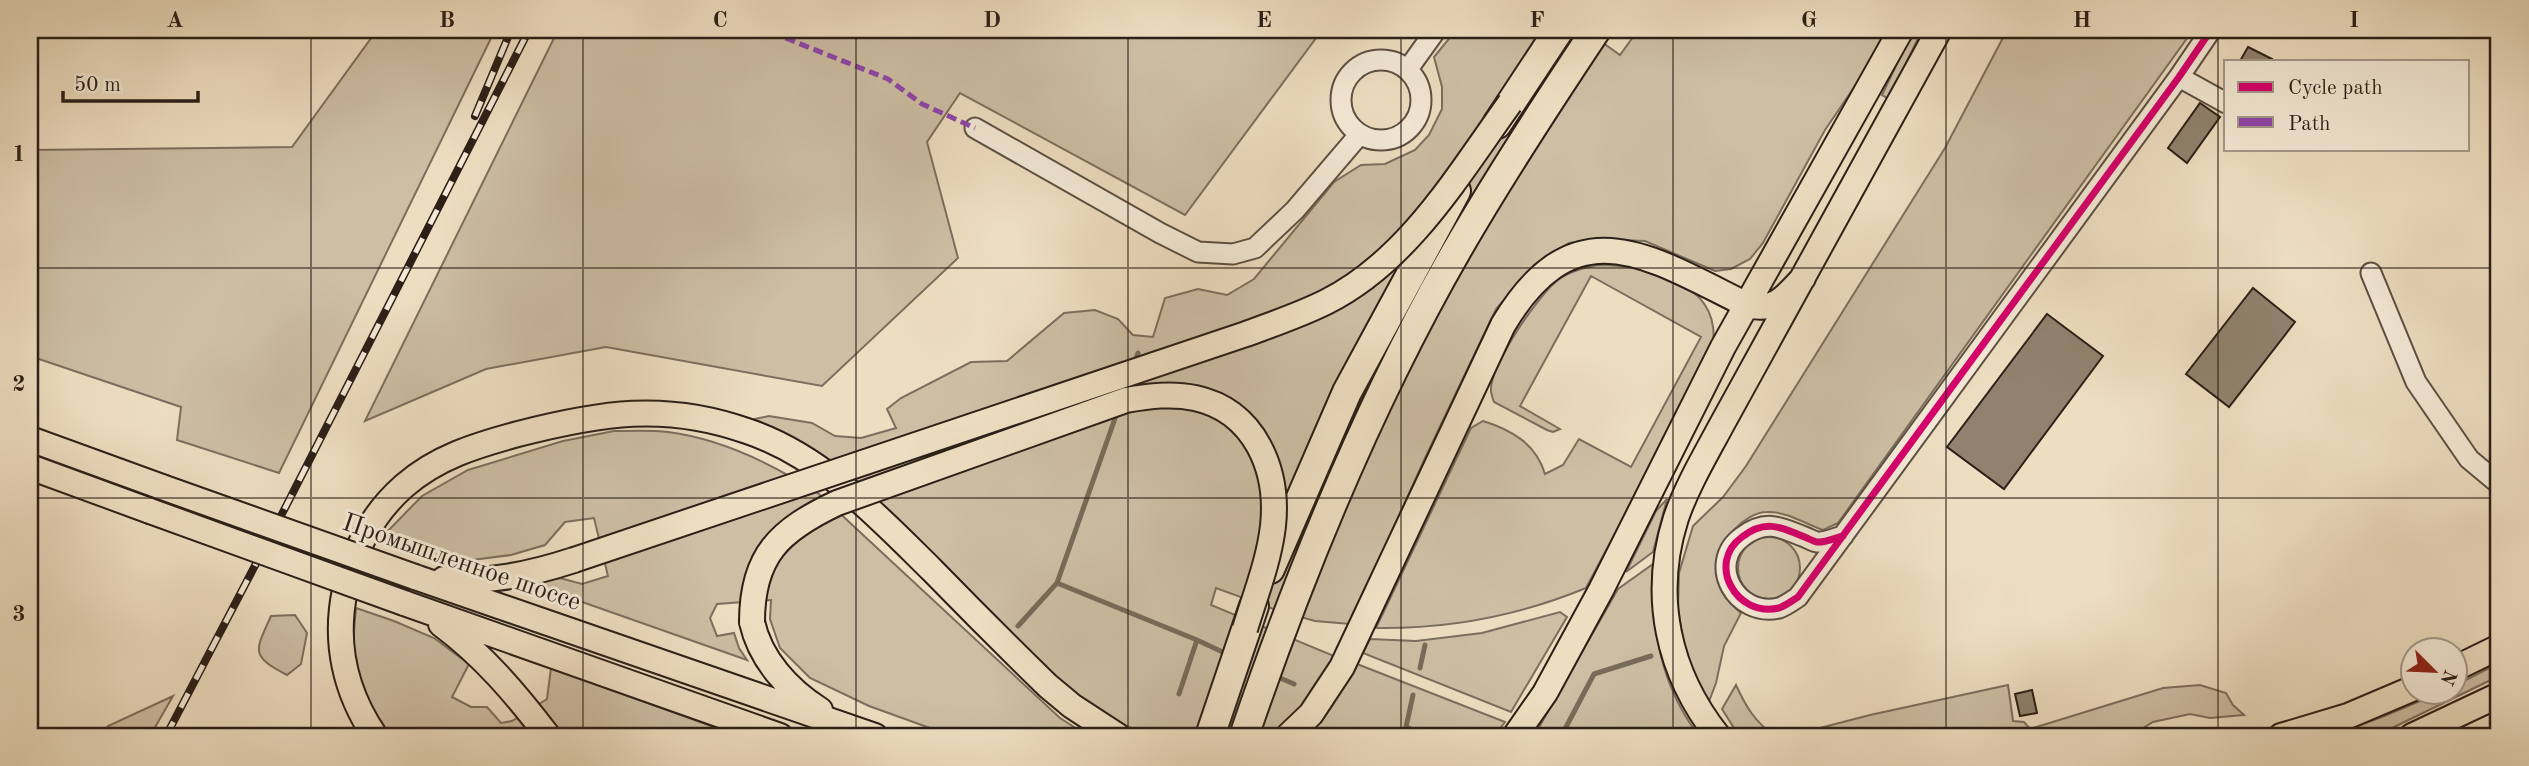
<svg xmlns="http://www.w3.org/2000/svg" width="2529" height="766" font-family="'Old Standard TT',serif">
  <rect width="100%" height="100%" fill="#eedec1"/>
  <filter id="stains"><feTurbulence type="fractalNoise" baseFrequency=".00286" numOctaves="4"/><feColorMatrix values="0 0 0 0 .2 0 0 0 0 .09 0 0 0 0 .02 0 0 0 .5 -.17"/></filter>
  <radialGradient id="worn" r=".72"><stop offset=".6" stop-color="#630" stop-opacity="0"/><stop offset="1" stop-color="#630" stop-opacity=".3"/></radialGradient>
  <path fill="#cdbea4" stroke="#7c6e5e" stroke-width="2" d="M377,30H495L279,473L177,440L181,407L30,356V150L292,147Z
    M558,30H1322L1185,215L960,93L927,142L958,258L822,386L606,347L486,369L365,421Z
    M1456,30H1585L1620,55L1638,30H1886L1868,67L1825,130L1763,243L1750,259L1731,269L1715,271L1645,241L1597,239L1569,243L1535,265L1496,309L1425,458L1350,624L1315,621L1276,610L1216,588L1211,605L1334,656C1323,681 1297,723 1271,735C1260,740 1171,736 1152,736C1120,727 1092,705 1064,685L805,446L755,419L769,416L812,423L835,436L861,438L896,428L887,409L901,398L971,362L1007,361L1064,313L1095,310L1118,319L1133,335L1153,337L1165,298L1198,289L1227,295L1254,279L1334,182L1361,165L1385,164L1415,150L1429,135L1442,109V87L1434,57Z
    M1913,30H1922L1889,99L1882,95Z
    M2007,30H2193L1838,523L1823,530C1806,524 1785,511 1767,512C1755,512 1742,521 1734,530C1708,559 1710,588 1741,613L1724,646L1716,683L1708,704L1695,679L1683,641L1678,608L1679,573L1693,526L1723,497L1746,466L1945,148Z
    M1598,265C1638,265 1707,278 1713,327C1715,338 1711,349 1708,359L1586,588C1518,616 1449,629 1376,628L1471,428L1483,421C1512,430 1536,444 1545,474L1563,465L1579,439L1631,467L1701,337L1591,276L1520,406L1560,429L1553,432L1547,430L1494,402C1493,400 1491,393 1491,391C1489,367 1538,295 1558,280C1570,271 1584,268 1598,265Z
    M614,431C632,431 651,430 668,432C723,439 773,464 819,494L1060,718L1088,736H952L869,706L810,678L780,648L770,619L771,600L717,604L710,618L717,636L734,633L739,648L747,660L531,584L560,578L582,584L608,576L594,518L565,522L545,545L511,555L472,560L427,555L383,536L422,496L468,470L563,441Z
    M1667,499L1653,552L1626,572L1656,511Z
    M1738 568a31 31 0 1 1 62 0a31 31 0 1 1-62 0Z
    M1653,564C1651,627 1660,685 1699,736H1534L1618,589Z
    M356,608L394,621L434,638L469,664L452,697L471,707H487L501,723L512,721L547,699L551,668L739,736H386L358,681L353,643Z
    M1560,612L1567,617L1511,712L1363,653L1370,639L1416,641L1482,633Z
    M295,615L307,633L301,664L287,675C250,656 255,651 271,616Z
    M2499,663V676L2390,729L2368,736H2328L2382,717L2439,693L2456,692V685Z
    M1357,664L1505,722L1494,736H1306L1332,706Z
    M1736,685C1746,707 1755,722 1775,736H1739L1722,709Z
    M2008,685L2013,721L2024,722L2030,729L2163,688L2200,685L2226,693L2233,705L2244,715L2210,718L2190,714L2153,722L2130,736H1818L1816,729L1870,715Z
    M173,696L150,736H100L108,726Z"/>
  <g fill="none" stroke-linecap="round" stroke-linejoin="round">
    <path stroke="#786b5a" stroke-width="5" d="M1134,364L1138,353
      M1057,583L1197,640L1179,694
      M1018,626L1057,583L1118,410
      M1197,640L1229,655
      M1420,668L1425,645
      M1273,675L1294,684
      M1413,695L1406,727L1426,736
      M1565,729L1594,674L1651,656"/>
  </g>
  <path fill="#90826f" stroke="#2b1f17" stroke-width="2" d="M2248,47L2272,59L2271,61H2240Z
    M2200,103L2220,117L2187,163L2168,148Z
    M2253,288L2295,322L2229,407L2186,374Z
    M2047,314L2103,356L2004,489L1947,447Z
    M2032,690L2037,713L2020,716L2015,694Z"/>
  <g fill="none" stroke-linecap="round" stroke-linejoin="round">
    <g stroke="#5c4f42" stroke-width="23">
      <path id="minor" d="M1341 100a40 40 0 1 1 80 0a40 40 0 1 1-80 0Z
        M1408,69L1436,30
        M2179,77L2226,103
        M975,128L1160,233L1198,252L1233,254L1255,248L1295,210L1359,135
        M2371,273L2416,382L2469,459L2499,484
        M1843,536C1835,538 1824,543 1817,542C1812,541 1806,537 1802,536C1779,526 1764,520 1742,537C1706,563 1736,618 1779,608C1785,606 1792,601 1798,597L2179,77L2211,30"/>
    </g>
    <g stroke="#2b1f17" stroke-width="28">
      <path id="major" d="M30,439L162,487
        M30,467L150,511
        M415,577L875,736
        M444,579C489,583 531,574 574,560
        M404,603L780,736
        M752,622C760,659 788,690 820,710
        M441,624C484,656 516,694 548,736
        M2456,668L2499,647
        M375,736C345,692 334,642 345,590C354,550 373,513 404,486C437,457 477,445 518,434C600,413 665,402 747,431C822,456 877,516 932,570C970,609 1009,648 1048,686L1072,706L1118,736
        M1288,736L1311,714L1342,667L1503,325C1575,204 1648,256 1747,305C1775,312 1785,297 1803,278
        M1515,736L1545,693L1601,590L1723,347L1901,30
        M1718,736C1668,673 1651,596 1676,518C1687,486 1705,456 1721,426L1939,30
        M2281,736L2348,716L2414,688
        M2412,736L2499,695"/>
    </g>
    <g stroke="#2b1f17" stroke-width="32">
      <path id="highway" d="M1497,124L1559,30
        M1270,569L1347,392L1456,191
        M1210,736L1254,606
        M1244,736C1301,569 1369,403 1457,250C1500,175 1548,102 1596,30"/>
    </g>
    <path stroke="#2b1f17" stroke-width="3.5" stroke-dasharray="5 3.5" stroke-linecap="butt" d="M1323,731L1337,736"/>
    <use href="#minor" stroke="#f4ead7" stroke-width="19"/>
    <use href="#major" stroke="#eedec1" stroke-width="24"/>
    <use href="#highway" stroke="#eedec1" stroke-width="28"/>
    <g stroke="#2b1f17" stroke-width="8">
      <path id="rail" d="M475,116L511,30
        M166,736L284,510L529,30"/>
    </g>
    <use href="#rail" stroke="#f4ead7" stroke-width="5" stroke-dasharray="16" stroke-linecap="butt"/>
    <g stroke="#2b1f17" stroke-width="28" stroke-linecap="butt">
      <path id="major-bridge" d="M162,487L415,577
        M150,511L404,603
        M574,560L1246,334C1273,324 1300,315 1326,302C1408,261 1458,175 1510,103
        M752,622C752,555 780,530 837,503L1126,400C1149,396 1172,393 1195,398C1255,411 1279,470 1273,526C1269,561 1255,596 1245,629"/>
    </g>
    <use href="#major-bridge" stroke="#eedec1" stroke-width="24"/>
    <path stroke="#8e44ad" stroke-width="5" stroke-dasharray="10 5" stroke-linecap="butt" d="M757,30L768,31L888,79L922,104L975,128"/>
    <g stroke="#f4ead7" stroke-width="11">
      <path id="cycleway" d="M1843,536C1835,538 1824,543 1817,542C1812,541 1806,537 1802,536C1779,526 1764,520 1742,537C1706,563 1736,618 1779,608C1785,606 1792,601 1798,597L2179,77L2211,30"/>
    </g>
    <use href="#cycleway" stroke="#d6006c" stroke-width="7"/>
  </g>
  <path fill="none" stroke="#2b1f17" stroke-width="2" stroke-opacity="0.55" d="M311,30V736M583,30V736M856,30V736M1128,30V736M1401,30V736M1673,30V736M1946,30V736M2218,30V736M30,268H2499M30,498H2499"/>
  <g text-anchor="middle" stroke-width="6" stroke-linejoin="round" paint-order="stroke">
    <g font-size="26" fill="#2b1f17" stroke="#f4ead7">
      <text transform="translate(462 561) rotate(19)" y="9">Промышленное шоссе</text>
    </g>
  </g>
  <rect width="2529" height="766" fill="none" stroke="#eedec1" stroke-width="77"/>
  <rect x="2224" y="60" width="245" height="91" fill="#f4ead7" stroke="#a4998a" stroke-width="2"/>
  <rect x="2238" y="82" width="35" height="10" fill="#d6006c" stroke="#a4998a" stroke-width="2"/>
  <text x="2288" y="94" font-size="21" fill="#2b1f17">Cycle path</text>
  <rect x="2238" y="117" width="35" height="10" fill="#8e44ad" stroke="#a4998a" stroke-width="2"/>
  <text x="2288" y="130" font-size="21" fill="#2b1f17">Path</text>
  <g transform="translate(2434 671) rotate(114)"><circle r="33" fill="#f4ead7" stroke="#a4998a" stroke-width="2"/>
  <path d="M0-5L12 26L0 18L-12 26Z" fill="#8f2418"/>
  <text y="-10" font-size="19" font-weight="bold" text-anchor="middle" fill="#2b1f17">N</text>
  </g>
  <path d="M63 91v10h135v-10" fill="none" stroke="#2b1f17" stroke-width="3.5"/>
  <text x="74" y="91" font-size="21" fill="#2b1f17" stroke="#f4ead7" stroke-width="5" paint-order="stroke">50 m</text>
  <rect x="38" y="38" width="2452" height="690" fill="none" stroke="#2b1f17" stroke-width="2.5"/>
  <g font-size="23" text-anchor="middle" font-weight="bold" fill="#2b1f17">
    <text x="175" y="27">A</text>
    <text x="447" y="27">B</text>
    <text x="720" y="27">C</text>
    <text x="992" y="27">D</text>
    <text x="1264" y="27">E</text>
    <text x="1537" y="27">F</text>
    <text x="1809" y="27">G</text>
    <text x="2082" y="27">H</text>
    <text x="2354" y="27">I</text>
    <text x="19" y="161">1</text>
    <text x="19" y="391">2</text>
    <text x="19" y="621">3</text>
  </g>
  <rect width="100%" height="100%" filter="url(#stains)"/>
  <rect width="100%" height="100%" fill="url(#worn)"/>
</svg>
